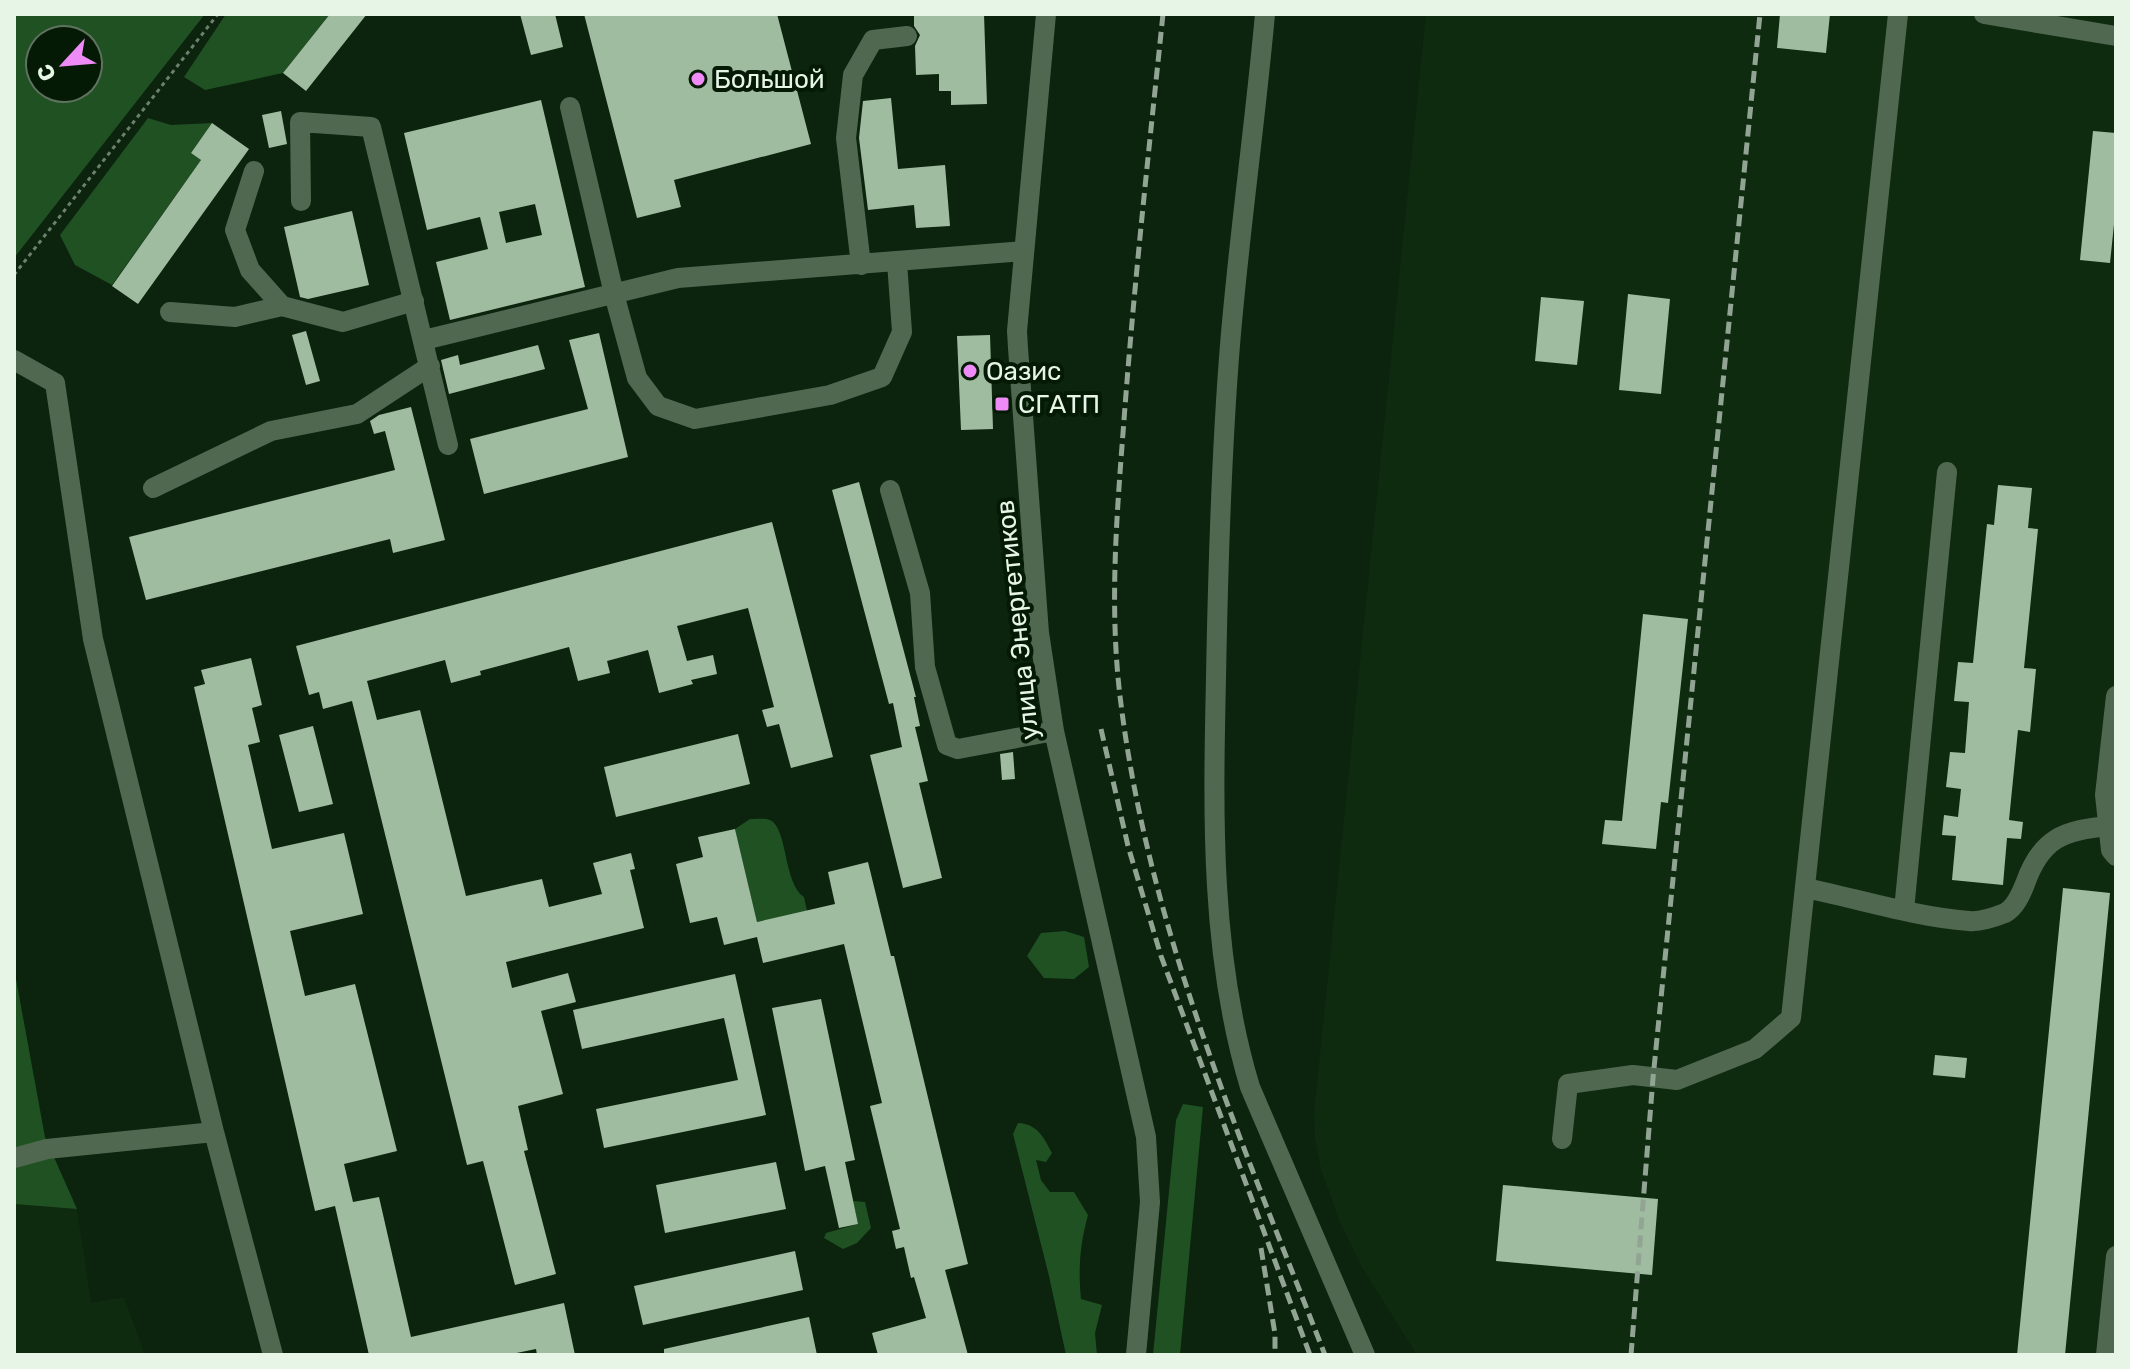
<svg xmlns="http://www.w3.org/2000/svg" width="2130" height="1369" font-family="Rubik,sans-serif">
  <rect width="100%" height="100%" fill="#0c230e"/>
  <path fill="#0e2b10" d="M1426,14H2116V1355H1417L1361,1266L1339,1220L1321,1169L1315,1139L1314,1114Z
    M14,1204L77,1209L91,1303L124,1297L145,1355H14Z"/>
  <path fill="#205123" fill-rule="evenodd" d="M14,14H205L14,258ZM88,40V88H40V40Z
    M226,14H330L283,73L205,90L184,77Z
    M148,118L171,125L212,123L191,153L201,160L112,285L75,265L60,235Z
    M750,819C756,819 765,818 770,820C788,828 783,883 804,897L807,911L757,922L735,829Z
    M1065,931L1084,937L1089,967L1074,979L1044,978L1027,956L1041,933Z
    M14,968L45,1137L77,1209L14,1204Z
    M1183,1104L1203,1107L1180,1355H1153L1176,1120Z
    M1018,1123C1038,1124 1044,1138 1052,1153L1046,1162L1036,1160L1041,1180L1050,1192H1074L1088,1215C1080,1244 1078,1269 1081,1299L1102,1305L1095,1333L1097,1355H1066L1049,1276L1013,1134Z
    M853,1201L865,1202L871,1228L857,1243L843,1249L824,1238L826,1233L858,1224Z"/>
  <path fill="#a0bca0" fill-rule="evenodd" d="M330,14H367L306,91L283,73Z
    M520,14H555L563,47L531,55Z
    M584,14H777L811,144L674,180L681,207L637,218Z
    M914,14H984L987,104L951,105V91H939V74L916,75L915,46L920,35L914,26Z
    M1780,14H1830L1826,53L1777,48Z
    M891,98L898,169L945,165L950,226L916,228L914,205L868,210L859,138L863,101Z
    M541,100L585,287L450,320L436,262L488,249L480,217L427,230L404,133ZM535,204L542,235L506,243L499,212Z
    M281,111L287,144L269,148L262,115Z
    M212,123L249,149L138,304L112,286L201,160L191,153Z
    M2093,131L2116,133V205L2110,263L2080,260Z
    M352,211L369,285L308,299L300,297L284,227Z
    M1628,294L1670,299L1661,394L1619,390Z
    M1541,297L1584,301L1577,365L1535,361Z
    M306,331L320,381L306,385L292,335Z
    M599,333L628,457L484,494L470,439L588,409L569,340Z
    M990,335L993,429L961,430L957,336Z
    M538,345L545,369L449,394L441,360L458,355L460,365Z
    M411,407L445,540L393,553L390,539L146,600L129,537L395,470L385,431L374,434L370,421L379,415Z
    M859,482L916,697H914L920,726L915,727L928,781L919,783L942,878L903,888L870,755L902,747L893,703L889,704L832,490Z
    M1998,485L2032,488L2028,528L2038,529L2024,668L2036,669L2030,732L2018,730L2009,820L2023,822L2021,839L2007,838L2003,885L1952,880L1956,836L1942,835L1944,815L1958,817L1961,789L1946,787L1950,752L1965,753L1969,702L1954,701L1958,662L1973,663L1987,524L1994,525Z
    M772,522L833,757L791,768L779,724L767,727L762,710L774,707L748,608L677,626L687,661L713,655L717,674L691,680L693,684L659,693L648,650L607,661L610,673L578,681L569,647L480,671L481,675L451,683L445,660L367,681L377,720L420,710L466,896L542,879L549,907L602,894L593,863L631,853L635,869L630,870L644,928L506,962L512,988L568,973L576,1002L541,1011L563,1094L518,1106L528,1150L524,1151L556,1274L515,1285L483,1161L467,1165L352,701L323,709L319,692L309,695L296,646Z
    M1643,614L1688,619L1668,803L1661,802L1656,849L1602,844L1605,820L1622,821Z
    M251,658L262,705L252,708L260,742L248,745L272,849L344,833L363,914L290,931L305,996L355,984L397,1151L344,1164L353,1202L379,1197L411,1337L564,1303L575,1355H537L536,1349L507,1355H369L335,1206L315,1211L194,687L205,684L201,670Z
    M313,726L333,804L299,812L279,735Z
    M738,734L750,784L616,817L604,767Z
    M1013,752L1015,779L1002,780L1000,754Z
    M735,829L757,922L835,904L828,872L868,862L891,956H894L968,1264L945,1270L968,1355H878L872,1333L926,1318L914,1277L911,1278L904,1247L896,1249L892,1231L900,1229L870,1106L882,1103L844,944L763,963L757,937L724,945L717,917L690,923L676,864L703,857L698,837Z
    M2063,888L2110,893L2065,1355H2017Z
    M735,974L766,1115L604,1148L596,1109L738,1080L724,1018L582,1049L573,1010Z
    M821,999L855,1160L845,1162L858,1224L839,1228L825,1166L805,1171L772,1008Z
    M1935,1055L1967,1058L1965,1078L1933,1075Z
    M776,1162L786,1209L665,1233L656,1185Z
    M1503,1185L1658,1199L1652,1275L1496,1261Z
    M795,1251L803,1290L643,1325L634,1286Z
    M809,1317L817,1355H664V1349Z"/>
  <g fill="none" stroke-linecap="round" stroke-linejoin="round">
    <path stroke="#6d806e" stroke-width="3" stroke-dasharray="4 4" stroke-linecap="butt" d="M14,275L218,14"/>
    <path stroke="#506850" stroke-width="20" d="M1046,14L1017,331L1018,348L1039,633L1054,731L1146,1137L1150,1202L1136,1355
      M1265,14C1255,125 1239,235 1230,345C1221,456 1218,567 1216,678C1213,815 1210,955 1250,1087L1365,1355
      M1984,14L2116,36
      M570,107L614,294L637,378L658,406L695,419L830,395L882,377L902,332L897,262
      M254,171L235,230L250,270L282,306L343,322L414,301
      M301,201L300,122L371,127L448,445
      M861,265L846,138L853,75L873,40L907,36
      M170,312L235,317L282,306
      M424,340L678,278L1024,251
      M14,360L55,383L93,639L214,1132L273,1355
      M153,488L271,431L357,414L430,366
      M890,490L920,593L925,667L947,745L958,749L1054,731
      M2116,696L2105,795L2111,850L2116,856
      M1806,888C1858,899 1916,917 1969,921C1979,922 1995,917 2005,913C2015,908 2021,894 2025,884C2041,838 2064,830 2109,826
      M1904,910L1947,472
      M1562,1139L1568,1084L1633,1075L1677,1080L1755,1049L1791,1018L1898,14
      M14,1158L47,1149L214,1132
      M2106,1355L2116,1256"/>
    <path stroke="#92a493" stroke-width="5" stroke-dasharray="12 6" stroke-linecap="butt" d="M1163,14C1149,149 1134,285 1124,420C1117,512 1109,604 1120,696C1147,925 1242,1142 1325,1355
      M1101,729L1128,846L1161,956L1310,1355
      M1261,1248L1275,1334V1355
      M1631,1355L1653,1078L1760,14"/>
  </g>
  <g fill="#ef8bf6" stroke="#041a05" stroke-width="3">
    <circle cx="698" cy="79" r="8"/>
    <circle cx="970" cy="371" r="8"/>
    <rect x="994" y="396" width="16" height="16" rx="4"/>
  </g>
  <g text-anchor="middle" stroke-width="8" stroke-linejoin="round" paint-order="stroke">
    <g font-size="26" fill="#e7f5e7" stroke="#041a05" text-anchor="start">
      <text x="714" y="88">Большой</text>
      <text x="986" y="380">Оазис</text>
      <text x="1018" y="413">СГАТП</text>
    </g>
    <g font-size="26" fill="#e7f5e7" stroke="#041a05">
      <text transform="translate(1017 620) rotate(-96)" y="9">улица Энергетиков</text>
    </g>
  </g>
  <rect width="2130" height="1369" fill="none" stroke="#e7f5e7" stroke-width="32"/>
  <g transform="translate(64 64) rotate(244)"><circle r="38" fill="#041a05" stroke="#5f725f" stroke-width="2"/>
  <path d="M0-6L14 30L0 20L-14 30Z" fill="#ef8bf6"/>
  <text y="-12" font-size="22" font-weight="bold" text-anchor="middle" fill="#e7f5e7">С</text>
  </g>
</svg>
